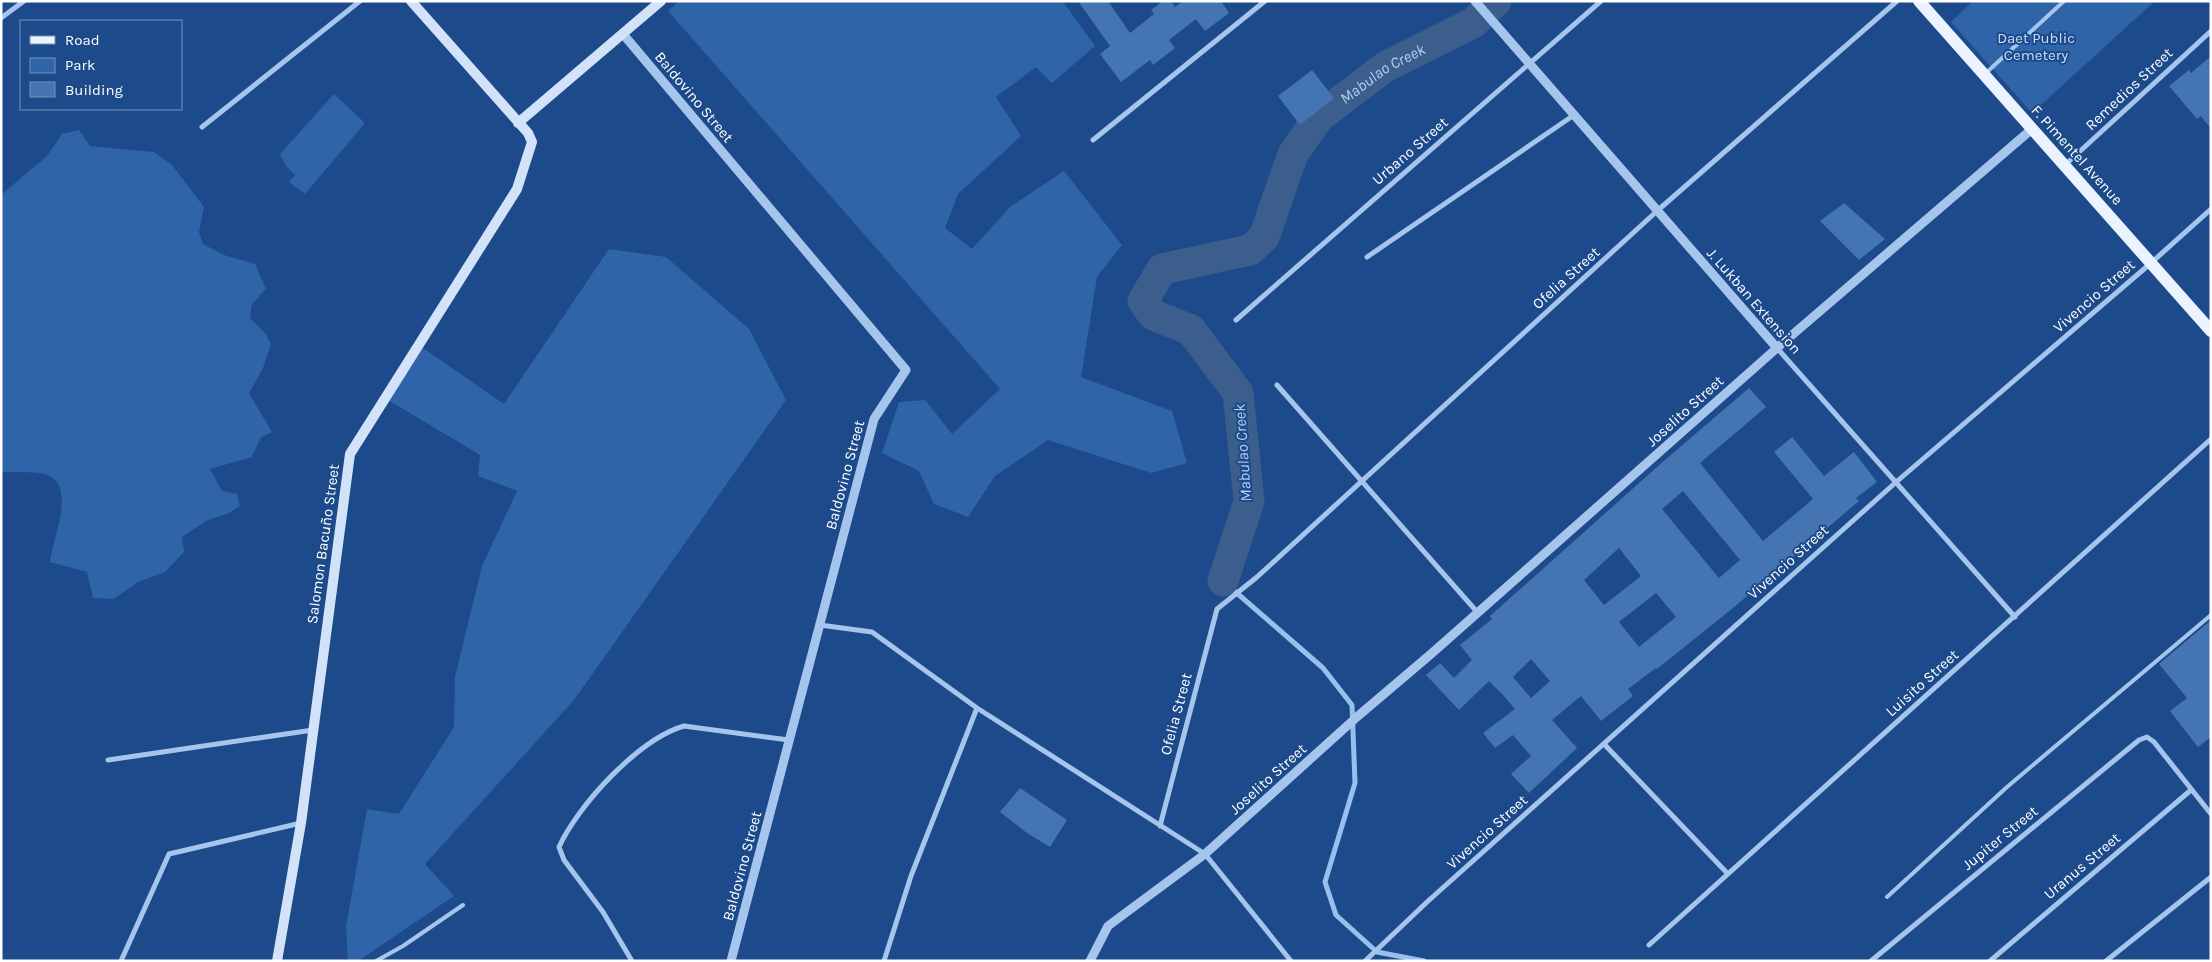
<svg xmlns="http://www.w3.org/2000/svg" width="2212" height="962" font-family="Karla,sans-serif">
  <rect width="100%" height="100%" fill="#1c4a8a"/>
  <path fill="#2f64a8" d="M679,1H1067L1064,3L1095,46L1052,83L1036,67L996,97L1021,136L958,194L945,228L972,249L1010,207L1064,171L1122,245L1097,277L1081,377L1172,411L1187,463L1151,473L1048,440L995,476L968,517L934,504L919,471L882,453L899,402L925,400L952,434L1000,389L668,11Z
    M1973,1H2155L2032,113L1951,22Z
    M334,94L365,123L305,194L289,182L295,175L286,166L280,154Z
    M79,130L90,146L154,152L172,165L204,207L199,232L203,244L224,255L255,264L266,289L252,304L250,318L265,333L271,344L263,368L249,393L272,432L261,437L252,457L210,469L222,491L237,494L240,506L229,513L206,521L182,537L184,552L165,572L138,582L114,599L93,598L87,572L50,562C52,539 79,483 44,474C31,471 15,473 1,472V195L47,156L62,134Z
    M609,249L666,257L749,329L786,400L574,700L425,864L454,896L358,961H348L346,926L367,809L399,814L454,727L455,677L482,566L517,491L478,476L480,455L388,400L423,348L504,404Z"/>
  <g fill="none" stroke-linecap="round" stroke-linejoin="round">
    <path stroke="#99bfee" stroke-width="5" d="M1223,581L1323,668L1352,705L1355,783L1325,882L1336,915L1377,952L1424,961"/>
    <path stroke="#3c5e8c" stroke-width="31" id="s1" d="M1223,581L1249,501L1238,393L1191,330L1153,315L1143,301L1162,269L1250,250L1264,237L1293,154L1319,117L1385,67L1473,23L1496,1"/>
  </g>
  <path fill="#4474b2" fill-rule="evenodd" d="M1078,1H1108L1130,33L1154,14L1151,10L1163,1H1171L1175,7L1183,1H1221L1229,13L1205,31L1196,19L1169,40L1175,48L1153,65L1150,60L1121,82L1100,54L1110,46Z
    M2211,56V129L2201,116L2197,119L2169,86L2189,70L2191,73Z
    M1312,70L1334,98L1300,125L1278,96Z
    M1844,203L1885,239L1859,260L1820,221Z
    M1749,388L1766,407L1700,463L1763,541L1813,499L1774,452L1792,437L1824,476L1854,452L1877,482L1856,498L1859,501L1733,608L1657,669L1656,668L1628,689L1633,696L1601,721L1581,696L1552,720L1577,748L1529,793L1511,774L1531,756L1513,735L1495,748L1483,733L1515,709L1502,694L1489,681L1459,710L1426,675L1440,663L1454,678L1472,660L1460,645L1492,619L1490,616L1666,459ZM1683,491L1740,560L1719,578L1662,509ZM1619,548L1641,576L1604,605L1584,580ZM1656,593L1676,617L1639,647L1619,622ZM1531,659L1550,681L1531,698L1513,677Z
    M2211,620V737L2198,747L2170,711L2187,698L2159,664Z
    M1020,788L1067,820L1050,847L1027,833L1000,812Z"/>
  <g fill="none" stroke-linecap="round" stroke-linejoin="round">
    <path stroke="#a6c5ec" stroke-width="4" d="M1987,72L2064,1
      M1887,897L2007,787L2211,615
      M376,961L403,946L463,905"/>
    <path stroke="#a6c5ec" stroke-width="5" d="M1,18L24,1
      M202,127L360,1
      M1093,140L1265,1
      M2065,165L2211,31
      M1367,257L1574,115
      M1236,320L1601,1
      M1777,348L2015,617
      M1277,385L1478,613
      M820,625L872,632L977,708L1205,854L1291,961
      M1604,744L1728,874
      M108,760L313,730
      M1160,826L1217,609L1257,577L1657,211L1897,1
      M1649,945L2211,439
      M121,961L169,854L301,823
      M632,961L603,912L564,860L559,847C578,805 639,739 684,726L789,740
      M884,961L911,876L977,708
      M1365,961L1427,902L1895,483L2151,263L2211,209
      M1871,961L2139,740L2147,737L2154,742L2211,814
      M1990,961L2191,790
      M2106,961L2211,877"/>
    <path stroke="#a6c5ec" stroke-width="9" d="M1475,1L1777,348
      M623,34L906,370L874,419L731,961
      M1090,961L1108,926L1205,854L1358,716L1431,654L1777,348L2032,129"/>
    <path stroke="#d2e2f9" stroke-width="10" d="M518,123L661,1
      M277,961L301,823L350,454L517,189L532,142L528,133L411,1"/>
    <path stroke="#ebf3ff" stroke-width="12" d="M1919,1L2211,331"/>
  </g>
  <g text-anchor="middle" stroke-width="4" stroke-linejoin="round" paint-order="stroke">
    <g font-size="15" fill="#cbdff9" stroke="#1c4a8a">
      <text x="2036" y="43">Daet Public<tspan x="2036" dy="17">Cemetery</tspan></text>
    </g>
    <g font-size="15" fill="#fff" stroke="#1c4a8a">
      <text transform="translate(2129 89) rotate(-43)" y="5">Remedios Street</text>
      <text transform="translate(694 97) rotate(50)" y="5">Baldovino Street</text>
      <text transform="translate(1410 151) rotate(-41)" y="5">Urbano Street</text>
      <text transform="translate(2077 155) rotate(48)" y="5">F. Pimentel Avenue</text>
      <text transform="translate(1566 278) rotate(-42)" y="5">Ofelia Street</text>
      <text transform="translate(2094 296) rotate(-41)" y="5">Vivencio Street</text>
      <text transform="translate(1754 301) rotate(49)" y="5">J. Lukban Extension</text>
      <text transform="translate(1685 411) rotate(-42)" y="5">Joselito Street</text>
      <text transform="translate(845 475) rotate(-75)" y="5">Baldovino Street</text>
      <text transform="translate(323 544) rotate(-82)" y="5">Salomon Bacuño Street</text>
      <text transform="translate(1788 562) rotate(-42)" y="5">Vivencio Street</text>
      <text transform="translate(1922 683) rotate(-42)" y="5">Luisito Street</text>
      <text transform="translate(1176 714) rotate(-75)" y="5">Ofelia Street</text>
      <text transform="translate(1268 779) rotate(-42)" y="5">Joselito Street</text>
      <text transform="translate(1487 832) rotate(-42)" y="5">Vivencio Street</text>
      <text transform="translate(2000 838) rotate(-39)" y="5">Jupiter Street</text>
      <text transform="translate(742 866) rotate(-75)" y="5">Baldovino Street</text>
      <text transform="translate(2082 866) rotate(-40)" y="5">Uranus Street</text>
    </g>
    <g font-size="16" font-style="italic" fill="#b2cff4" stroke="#1c4a8a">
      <text dy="6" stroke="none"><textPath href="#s1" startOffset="686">Mabulao Creek</textPath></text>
      <text transform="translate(1242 453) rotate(-94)" y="6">Mabulao Creek</text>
    </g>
  </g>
  <rect width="2212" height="962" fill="none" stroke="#ffffff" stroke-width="5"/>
  <rect x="20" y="20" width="162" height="90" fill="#1c4a8a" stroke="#7792b9"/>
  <rect x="30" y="36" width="25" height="8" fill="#ebf3ff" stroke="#7792b9"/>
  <text x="65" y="45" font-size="15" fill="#ffffff">Road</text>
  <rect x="30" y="58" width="25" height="15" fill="#2f64a8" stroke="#7792b9"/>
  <text x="65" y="70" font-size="15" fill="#ffffff">Park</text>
  <rect x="30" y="82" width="25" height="15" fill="#4474b2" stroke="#7792b9"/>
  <text x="65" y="95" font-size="15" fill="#ffffff">Building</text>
</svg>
